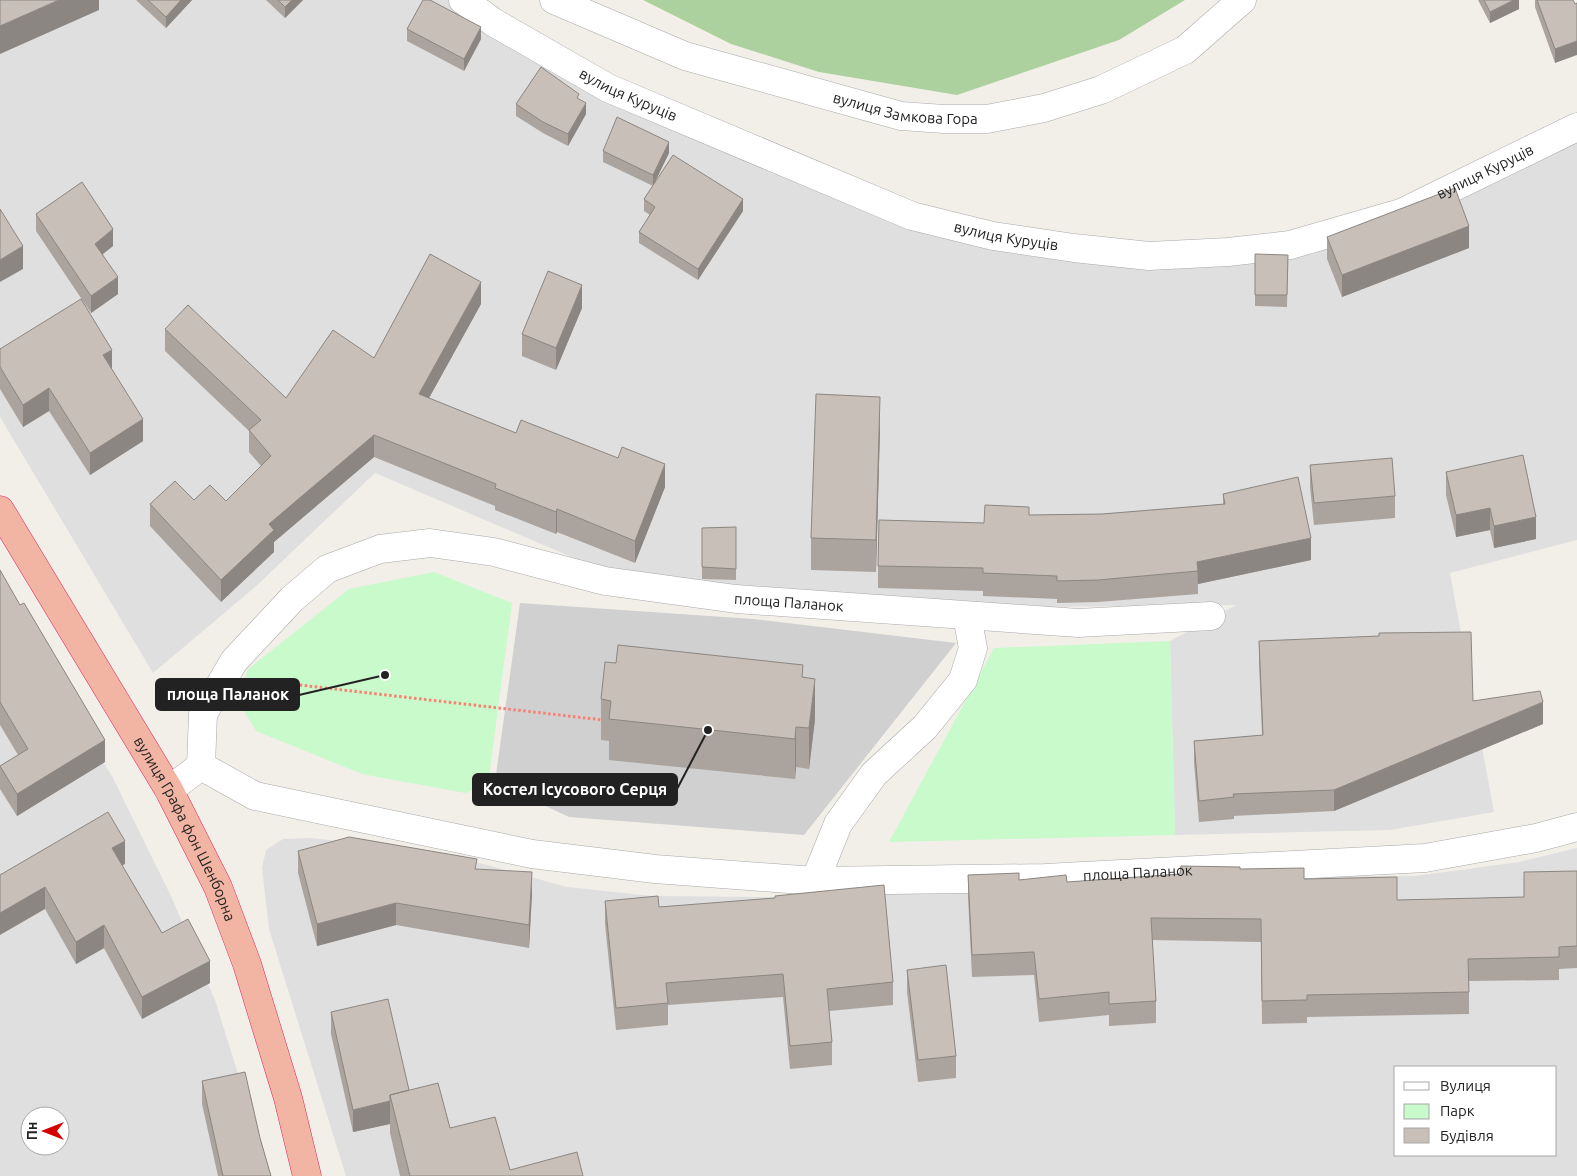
<svg xmlns="http://www.w3.org/2000/svg" width="1577" height="1176" font-family="Ubuntu,sans-serif">
  <rect width="100%" height="100%" fill="#f2efe9"/>
  <path fill="#e0dfdf" fill-rule="evenodd" d="M0,0H451L913,227L1147,267L1313,254L1477,191L1577,143V540L1450,573L1494,812L1390,830L1175,835L1170,641L1236,605L1039,607L747,590L588,564L375,473L254,588L153,673L0,417Z
    M0,599L112,776L171,896L215,1000L239,1077L259,1176H0ZM30,1116H60V1146H30Z
    M311,838L447,854L567,887L652,896L770,897L1287,877L1415,876L1519,862L1577,848V1176H346L269,929L262,868L266,850L283,839ZM1396,1067H1556V1155H1396Z"/>
  <path fill="#d0d0d0" d="M520,603L753,619L956,643L804,835L569,817L495,782Z"/>
  <path fill="#add19e" d="M643,0H1185L1119,40L957,95L819,72L731,44Z"/>
  <path fill="#c8facc" d="M434,572L512,603L488,784L465,793L362,774L256,731L241,706L247,670L349,589Z
    M1170,641L1175,835L889,842L994,648Z"/>
  <g fill="none" stroke-linecap="round" stroke-linejoin="round">
    <g stroke="#a9a9a9" stroke-width="29">
      <g id="minor">
        <path id="s1" d="M463,0L493,22L608,88L912,216L993,236L1074,248L1149,256L1228,252L1290,245L1401,213L1577,127"/>
        <path id="s2" d="M554,0L685,56L901,116L944,119H987L1044,108L1101,90L1185,50L1242,0"/>
        <path id="s3" d="M201,766L203,714L234,661L292,599L327,569L380,549L430,543L494,552L605,581L736,599L1078,623L1211,616"/>
        <path id="s4" d="M169,790L201,766L255,796L532,854L655,869L815,881L1045,878L1425,858L1536,838L1577,827"/>
        <path d="M815,881L838,824L874,774L925,727L963,680L973,648L967,616"/>
      </g>
    </g>
    <g stroke="#dc2a67" stroke-width="29">
      <g id="trunk">
        <path id="s5" d="M0,510L169,790L218,887L247,964L288,1098L307,1176"/>
      </g>
    </g>
    <path stroke="#fa8072" stroke-width="3" stroke-dasharray="2.5 2.5" stroke-linecap="butt" d="M265,681L603,720"/>
    <use href="#minor" stroke="#fff" stroke-width="28"/>
    <use href="#trunk" stroke="#f2b4a3" stroke-width="28"/>
  </g>
  <path fill="#aba49e" d="M136,0H192L166,28Z
    M266,0H303L285,18Z
    M1478,0H1519V9L1490,23Z
    M1535,0H1573L1555,63L1535,7Z
    M407,29L481,39L464,71L407,41Z
    M579,99L586,114L568,146L543,133L516,116V104Z
    M603,151L669,153L654,184L743,211L698,280L639,243V232L650,215L644,211V199L653,186L603,162Z
    M36,214L113,246L103,254L118,294L91,313L36,231Z
    M1327,237L1469,248L1342,297L1327,259Z
    M1288,255L1287,307L1255,306V295Z
    M481,304L429,398L516,433L665,487L635,563L557,532L556,534L495,510V506L374,457L274,542V552L221,602L150,526V504L194,500L226,501L261,466L249,452V431L165,351V329L286,398L374,358Z
    M582,308L556,370L522,356V334Z
    M0,349L112,371L143,441L90,475L49,411L23,427L0,389Z
    M880,429L876,572L811,570V538Z
    M1310,465L1395,496V518L1314,525L1310,487Z
    M1446,472L1536,539L1494,548L1490,530L1456,537L1446,495Z
    M1223,494L1311,560L1198,584V594L1098,602L1057,603V599L983,596V591L878,588V566L1029,515L1102,514L1223,504Z
    M736,527V580L702,579V528Z
    M0,570L105,762L17,816L0,789V766L18,755L0,725Z
    M1259,641L1473,701L1543,724L1334,811L1234,816V819L1199,822L1194,763V741L1262,735L1259,662Z
    M803,677L815,719L809,769L796,767L795,779L609,760V741L601,740V699Z
    M298,851L477,869L532,894L529,948L396,925L317,946L298,873Z
    M125,864L122,865L162,933L210,983L142,1019L104,948L76,964L45,909L0,875Z
    M1240,869L1304,879L1397,900L1524,897L1577,871V968L1559,969V980L1469,981V1014L1307,1017V1023L1262,1024L1261,942L1152,940L1156,1001V1023L1109,1026V1015L1039,1022L1034,975L972,977L968,897V875L1019,880L1067,882L1180,874Z
    M605,901L659,907L893,982V1005L829,1011L832,1042V1065L790,1069L783,997L668,1005V1025L616,1030L605,924Z
    M907,970L956,1056V1078L918,1082L907,992Z
    M331,1012L409,1090L450,1128L510,1170L583,1176H400L390,1133V1124L353,1132L331,1034Z
    M202,1081L260,1138L271,1176H218L202,1104Z"/>
  <path fill="#8b8681" d="M59,0H99V10L0,54V26Z
    M181,0H192L166,28V17Z
    M292,0H303L285,18V7Z
    M1514,0H1519V9L1490,23V12Z
    M481,27V39L464,71V59Z
    M1577,41V55L1555,63V49Z
    M586,103V114L568,146V134Z
    M669,142V153L653,186V175Z
    M743,199V211L698,280V269Z
    M1469,226V248L1342,297V275Z
    M113,229V246L95,260V244Z
    M23,246V269L0,282V260Z
    M118,277V294L91,313V296Z
    M481,282V304L419,416V394Z
    M582,285V308L556,370V348Z
    M112,350V372L103,355Z
    M49,388V411L23,427V405Z
    M880,397V429L876,572V540Z
    M143,419V441L90,475V453Z
    M374,435V457L274,542V552L221,602V580L269,524Z
    M665,464V487L635,563V541Z
    M1490,508V530L1456,537V515Z
    M557,509V532L556,534V512Z
    M1536,517V539L1494,548V526Z
    M1311,538V560L1198,584L1197,562Z
    M815,679V719L809,769V728Z
    M1543,702V724L1334,811V790Z
    M796,727V767L795,779V739Z
    M105,740V762L17,816V794Z
    M125,841V864L112,870V848Z
    M532,872V894L529,948V925Z
    M45,887V909L0,935V913Z
    M396,903V925L317,946V924Z
    M104,925V948L76,964V942Z
    M210,961V983L142,1019V997Z
    M390,1101V1124L353,1132V1110Z"/>
  <path fill="#c7bfb8" stroke="#8b8681" d="M0,0H59L0,26Z
    M148,0H181L166,17Z
    M278,0H292L285,7Z
    M423,0H430L481,27L464,59L407,29Z
    M1484,0H1514L1490,12Z
    M1537,0H1573L1575,4L1577,3V41L1555,49Z
    M541,67L579,94L577,98L586,103L568,134L543,122L516,104Z
    M617,117L669,142L653,175L603,151Z
    M673,155L743,199L698,269L639,232L655,207L644,199Z
    M82,182L113,229L95,244L118,277L91,296L36,214Z
    M1455,188L1469,226L1342,275L1327,237Z
    M0,209L23,246L0,260Z
    M430,254L481,282L419,394L516,433L521,420L618,458L622,447L665,464L635,541L557,509L556,512L495,488L496,484L374,435L269,524L274,530L221,580L150,504L175,481L194,500L210,485L226,501L271,456L249,430L261,420L165,329L188,305L286,398L333,330L374,358Z
    M1255,254L1288,255L1287,295H1255Z
    M548,271L582,285L556,348L522,334Z
    M81,299L112,350L103,355L143,419L90,453L49,388L23,405L0,367V349Z
    M816,394L880,397L876,540L811,538Z
    M1523,455L1536,517L1494,526L1490,508L1456,515L1446,472Z
    M1392,458L1395,496L1314,503L1310,465Z
    M1298,477L1311,538L1197,562L1198,571L1098,580L1057,581V576L983,573V568L878,566L879,520L984,523L985,505L1029,507V515L1102,514L1225,504L1223,494Z
    M736,527V569L702,567V528Z
    M0,570L20,605L24,603L105,740L17,794L0,766L28,749L0,702Z
    M1471,632L1473,701L1540,691L1543,702L1334,790L1233,794L1234,797L1199,801L1194,741L1263,735L1259,641L1379,636V633Z
    M618,645L803,665L802,677L815,679L809,728L796,727L795,739L609,719L611,701L601,699L605,662L616,663Z
    M108,812L125,841L112,848L162,933L188,919L210,961L142,997L104,925L76,942L45,887L0,913V875Z
    M349,837L477,859L475,869L532,872L529,925L396,903L317,924L298,851Z
    M1181,866L1240,867V869L1304,868V879L1397,877V900L1524,897V872L1577,871V946L1559,947V957L1468,959L1469,992L1307,995V1000L1262,1001L1261,919L1151,918L1156,1001L1109,1004V992L1039,999L1034,952L972,955L968,875L1019,873V880L1066,875L1067,882L1180,874Z
    M884,885L893,982L827,989L832,1042L790,1046L783,974L666,983L668,1003L616,1008L605,901L658,896L659,907L775,898V896Z
    M946,965L956,1056L918,1060L907,970Z
    M388,999L409,1090L390,1095V1101L353,1110L331,1012Z
    M245,1072L260,1138L271,1176H223L202,1081Z
    M438,1083L450,1128L495,1117L510,1170L577,1152L583,1176H410L390,1095Z"/>
  <g text-anchor="middle" stroke-width="4" stroke-linejoin="round" paint-order="stroke">
    <g font-size="15" fill="#222" stroke="#fff">
      <text dy="5" stroke="none"><textPath href="#s1" startOffset="191">вулиця Куруців</textPath></text>
      <text dy="5" stroke="none"><textPath href="#s2" startOffset="370">вулиця Замкова Гора</textPath></text>
      <text dy="5" stroke="none"><textPath href="#s1" startOffset="1091">вулиця Куруців</textPath></text>
      <text dy="5" stroke="none"><textPath href="#s1" startOffset="596">вулиця Куруців</textPath></text>
      <text dy="5" stroke="none"><textPath href="#s3" startOffset="716">площа Паланок</textPath></text>
      <text dy="5" stroke="none"><textPath href="#s5" startOffset="369">вулиця Графа фон Шенборна</textPath></text>
      <text dy="5" stroke="none"><textPath href="#s4" startOffset="992">площа Паланок</textPath></text>
    </g>
  </g>
  <path fill="none" stroke="#222" stroke-width="2" d="M385 675L299 695M708 730L677 789"/>
  <g fill="#222" stroke="#fff" stroke-width="2">
    <circle cx="385" cy="675" r="5"/>
    <circle cx="708" cy="730" r="5"/>
  </g>
  <g fill="#222" stroke="#222" stroke-width="2">
    <rect x="156" y="679" width="143" height="31" rx="5"/>
    <rect x="473" y="774" width="204" height="31" rx="5"/>
  </g>
  <g font-size="16" text-anchor="middle" font-weight="bold" fill="#fff">
    <text x="228" y="700">площа Паланок</text>
    <text x="575" y="795">Костел Ісусового Серця</text>
  </g>
  <rect x="1394" y="1066" width="162" height="90" fill="#ffffff" stroke="#a7a7a7"/>
  <rect x="1404" y="1082" width="25" height="8" fill="#ffffff" stroke="#a7a7a7"/>
  <text x="1440" y="1091" font-size="15" fill="#222222">Вулиця</text>
  <rect x="1404" y="1104" width="25" height="15" fill="#c8facc" stroke="#a7a7a7"/>
  <text x="1440" y="1116" font-size="15" fill="#222222">Парк</text>
  <rect x="1404" y="1128" width="25" height="15" fill="#c7bfb8" stroke="#a7a7a7"/>
  <text x="1440" y="1141" font-size="15" fill="#222222">Будівля</text>
  <g transform="translate(45 1131) rotate(270)"><circle r="24" fill="#ffffff" stroke="#a7a7a7"/>
  <path d="M0-4L9 19L0 12L-9 19Z" fill="#d40000"/>
  <text y="-8" font-size="14" font-weight="bold" text-anchor="middle" fill="#222222">Пн</text>
  </g>
</svg>
